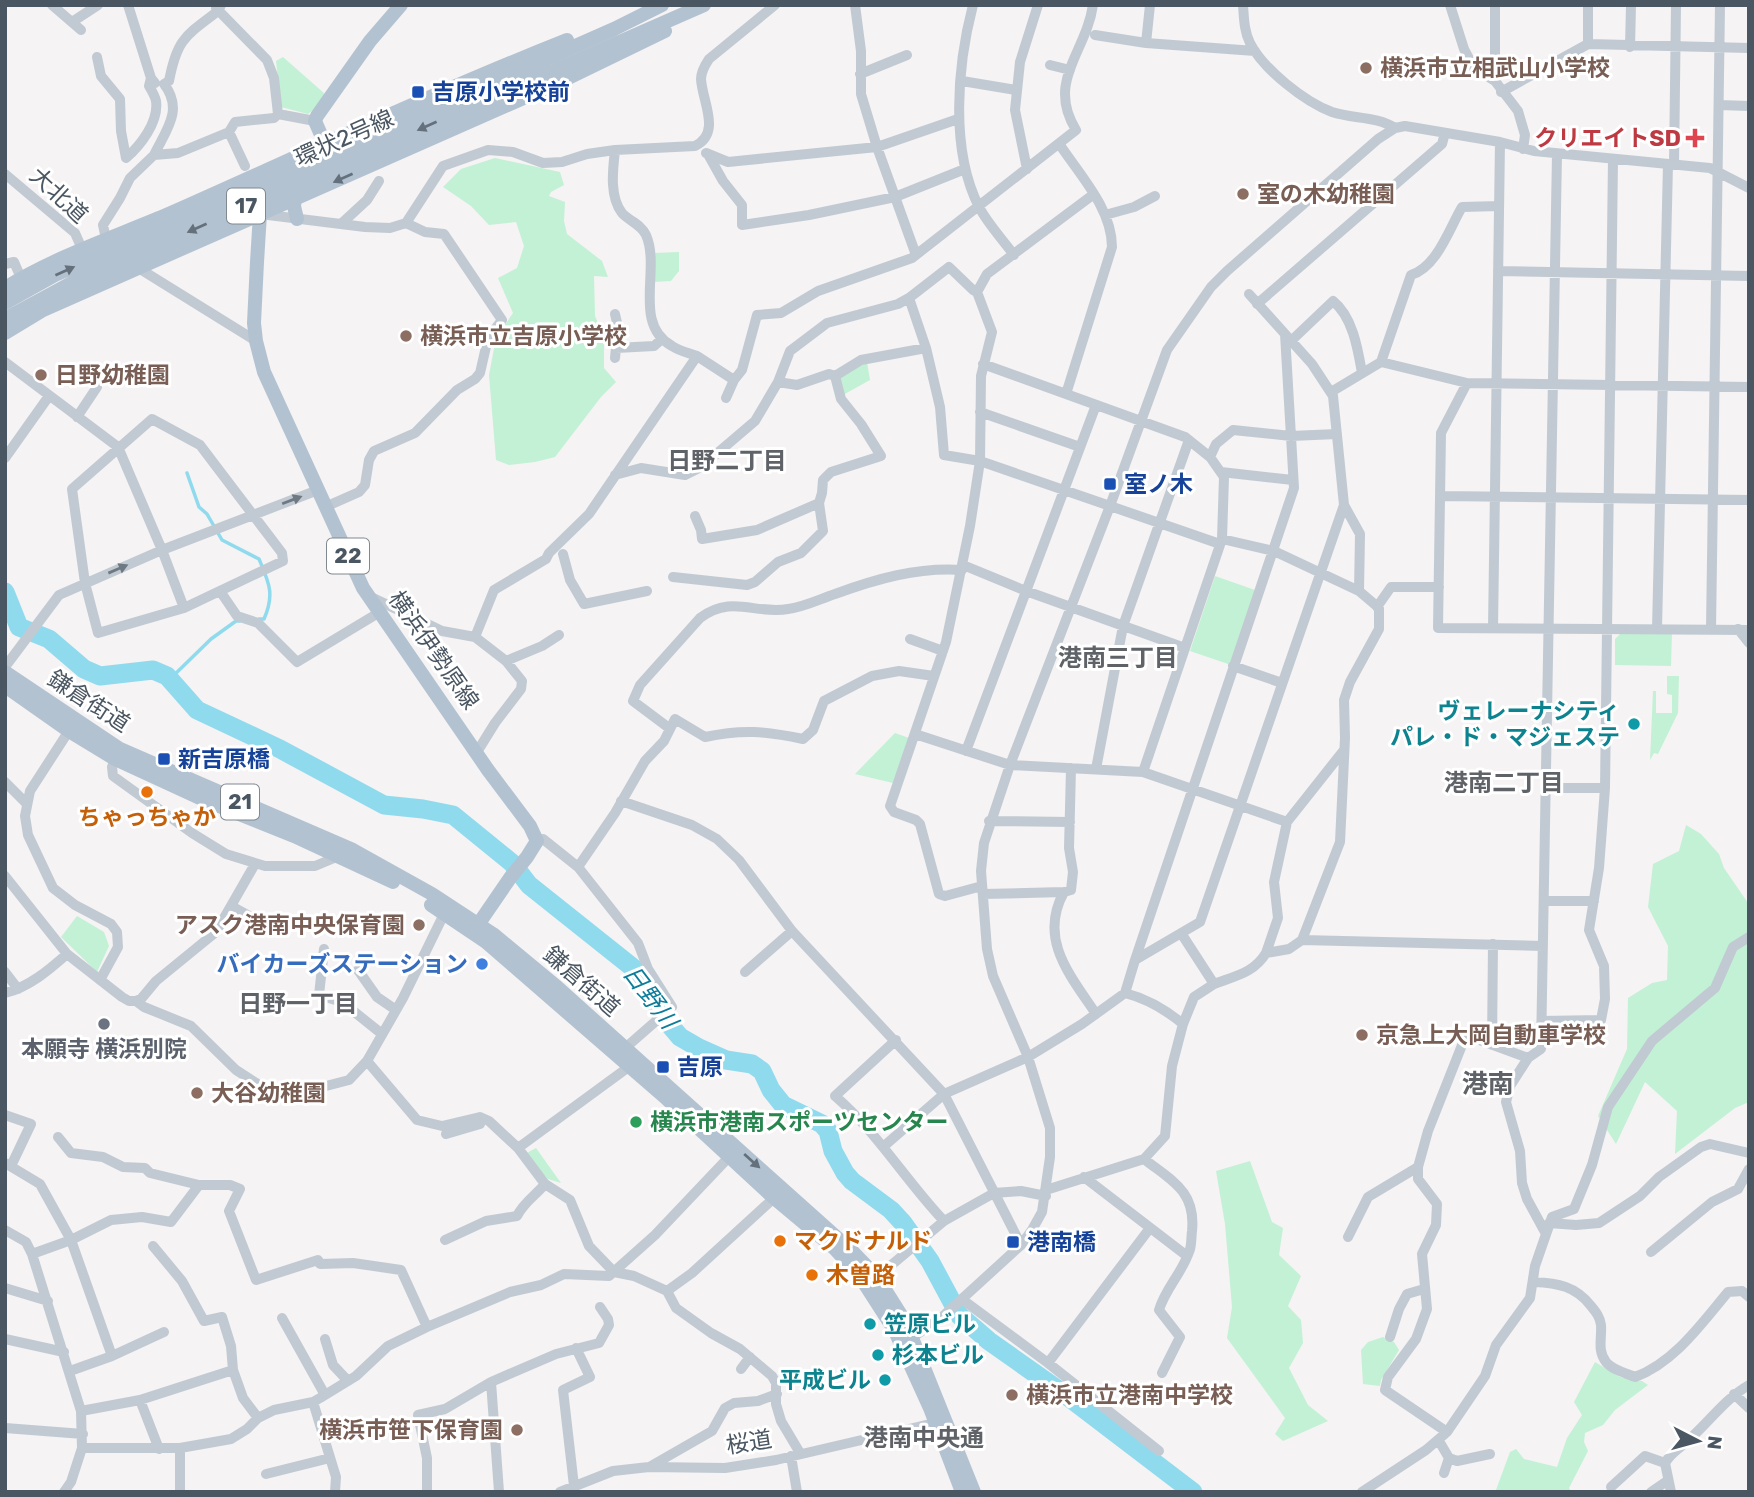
<svg xmlns="http://www.w3.org/2000/svg" width="1754" height="1497" font-family="Rubik,'Noto Sans JP',sans-serif">
  <rect width="100%" height="100%" fill="#f5f3f3"/>
  <path fill="#c3f1d5" d="M283,57L325,94L316,108L308,114L281,107L276,61Z
    M495,158L560,172L564,185L551,192L549,196L565,202L564,221L567,234L602,261L608,277L594,276L595,316L604,337V368L616,382L601,397L555,457L535,462L509,465L496,460L489,375L496,338L513,313L498,278L517,268L524,246L516,222L489,225L471,206L443,187L461,169Z
    M679,252V271L671,281L653,282V253Z
    M867,362L870,380L843,395L839,378Z
    M1215,576L1255,590L1231,665L1190,651Z
    M1621,633H1672L1671,666L1615,665V639Z
    M1667,676H1679L1678,713L1658,754L1654,753L1650,760L1653,691H1656V713H1672V695L1667,694Z
    M895,733L909,738L893,783L855,774Z
    M1686,825L1701,834L1719,854L1724,868L1748,903L1749,1102L1735,1108L1675,1154L1677,1111L1645,1082L1616,1144L1598,1116L1627,1049L1628,998L1652,983L1667,980L1668,946L1648,907L1653,864L1679,851Z
    M77,916L104,932L109,946L97,972L61,937Z
    M536,1148L561,1183L548,1179L525,1154Z
    M1250,1161L1272,1222L1283,1228L1279,1255L1301,1276L1288,1306L1301,1320L1303,1343L1289,1368L1308,1405L1328,1421L1283,1441L1275,1434L1285,1418L1227,1338L1232,1307L1225,1224L1216,1171Z
    M1383,1337L1394,1342L1399,1350L1381,1380L1380,1386L1363,1384L1361,1350L1368,1342Z
    M1595,1362L1620,1377L1642,1381L1648,1385L1615,1410L1603,1425L1585,1433L1584,1442L1588,1451L1569,1488L1571,1492H1493L1496,1490L1510,1452L1516,1449L1524,1459L1557,1467L1567,1438L1582,1415L1574,1402Z"/>
  <g fill="none" stroke-linecap="round" stroke-linejoin="round">
    <path stroke="#90daee" stroke-width="3.5" d="M187,473L199,507L207,514L222,540L259,559C269,583 275,594 264,619H259
      M170,679L211,639L236,621H240"/>
    <path stroke="#90daee" stroke-width="19" d="M5,592L19,627L49,639L84,669L100,676L153,670L167,676L197,710L280,749L384,805L423,809L453,815L512,863L529,885L637,971L663,1017L680,1037L699,1048L726,1060L752,1064L762,1071L771,1090L783,1105L822,1124L828,1131L833,1151L845,1173L852,1181L891,1210L903,1223L930,1261L959,1315L989,1341L1067,1396L1193,1492"/>
    <path stroke="#c1cad2" stroke-width="10" d="M52,5L81,30
      M128,5L151,78L155,83
      M855,5L861,51V94L877,147L916,255
      M973,5C957,66 950,150 979,207C988,224 1003,240 1014,255
      M1243,5C1244,18 1244,31 1250,43C1263,69 1305,102 1332,112C1353,119 1377,116 1395,128
      M1450,5L1464,49L1474,68L1495,81L1518,111L1525,135L1523,149
      M216,8L267,60L274,78L278,114L315,121
      M72,22L98,5
      M1095,35L1146,43L1255,51
      M1146,43L1150,5
      M1588,44V5
      M1630,47L1631,5
      M97,57L101,76L120,99L121,131L126,158C140,146 159,122 156,101C155,96 152,91 149,86L151,78
      M1050,65L1070,70
      M860,74L907,55
      M962,81L1016,90
      M1495,81V5
      M1501,92L1588,44L1749,48
      M1719,105L1749,106
      M1060,145C1080,175 1112,209 1112,247L1066,394
      M615,150C613,169 609,196 622,213C629,221 641,224 646,235C661,269 632,324 672,346C679,351 689,353 697,356
      M706,153L728,162L877,147L958,119
      M154,155C166,130 184,110 164,84L169,81C177,39 185,36 218,11L221,5
      M709,156L723,181L742,205V225L809,215L895,197L965,169
      M1674,165L1676,5
      M245,166L229,132L235,122L274,118L278,114
      M1027,169L1015,110L1020,62L1038,5
      M5,174L75,233L82,249
      M260,214L365,227L390,228L406,223L443,166L488,150L513,152L543,163L562,162L587,154L615,150L695,146C722,133 702,101 701,79C701,72 705,65 709,59L775,5
      M1105,215L1134,207L1155,196
      M341,224L367,200L379,181
      M106,239L103,225L120,198L130,178L154,155L178,153L229,132
      M5,264L14,262L21,278
      M140,269L256,341
      M1498,271L1749,276
      M909,298L926,348L940,407L944,455L980,461L1220,544
      M1257,304L1442,144L1445,133
      M615,314L618,327L615,358
      M1291,341L1333,301C1353,317 1358,350 1362,373
      M616,348L654,346L662,339
      M5,362L118,447L162,550L184,608L283,561L282,553L200,445L152,419L72,489L85,583L98,633L184,608
      M1381,362L1411,275C1437,267 1449,229 1462,207L1499,206
      M983,364L1185,437L1210,457L1224,477L1222,539L1143,772
      M835,376L861,360L926,348
      M1467,383L1441,433L1438,628L1749,630
      M1331,392L1381,362L1467,383L1749,387
      M726,398L734,380L742,370L757,315L781,313L818,291L912,258L1076,130C1046,81 1086,53 1093,5
      M980,412L1080,447
      M77,417L97,387
      M1210,457L1216,444L1233,430L1291,436L1337,434
      M5,458L49,396
      M1221,472L1293,480
      M615,475L641,468L685,475L701,467L755,421L778,382L790,351L827,323L898,304L909,298L949,267L973,290L977,292
      M1442,496L1749,500
      M1344,505L1360,534L1359,591
      M325,507L359,492L365,485L369,460L374,451L415,433L457,390L475,379L480,373L488,338L502,320L444,234L425,232L406,223
      M695,516L701,530L702,539L757,530L819,503
      M563,554L570,580L584,604L647,591
      M963,565L1026,591L1185,648
      M673,577L747,585L755,582L778,562L801,553L823,531L819,503L822,493L823,480L831,472L881,456L861,424L841,399L835,376L829,374L797,385L778,382
      M220,591L237,616L258,623L297,662L380,612
      M371,597L442,631L475,637L506,661L522,681L521,689L495,723L477,752
      M1377,607L1391,587H1439
      M1493,628L1500,142
      M1657,629L1668,164
      M1711,629L1720,5
      M1738,629L1749,643
      M475,637L494,590L546,559L549,553L589,514L697,356L734,380
      M910,639L943,651
      M506,661L542,646L559,635
      M1233,666L1282,683
      M5,667L59,595L162,550L318,490
      M72,726L30,791L25,816L28,835L53,888L75,905L111,924L117,932L118,947L100,980
      M669,728L633,701L640,685L700,618C732,594 755,615 788,609C804,607 820,599 835,594C876,579 917,567 962,570
      M915,734L1010,765L1143,772L1287,822
      M966,751L1096,405
      M117,755L112,767L113,776L192,833L226,854L265,866H315L339,856
      M1096,769L1123,626L1189,440
      M5,782L26,803
      M1546,788H1605
      M621,801L692,825L717,839L739,860L792,931L944,1094L1021,1245
      M989,821L1070,822
      M537,841L543,839L578,867L638,943L648,969L672,1007L624,1049
      M578,867L615,813L645,761L664,741L675,719L705,737C742,729 765,731 803,739L813,730L824,701L872,676L899,671L934,676
      M5,876L67,954L122,997L129,1001H136L144,1007L191,1026L236,1070L264,1088L287,1089L326,1086L349,1080L367,1061L403,998L444,914
      M982,886L945,896L939,894L920,824L916,820L894,812L890,806L946,642L970,526L980,461L981,376L992,332L977,292L987,274L1094,194
      M1064,892C1038,939 1070,975 1096,1014
      M983,894L1064,892L1071,890L1073,872L1069,848L1071,768
      M1544,901H1594
      M231,906L264,924
      M1181,933L1214,984C1235,976 1254,973 1266,953L1289,949L1302,940L1340,842L1345,738L1344,700L1350,682L1379,629V608L1359,591L1274,551L1222,539
      M1302,940L1543,946
      M324,949L319,995L342,1002L382,1034
      M1266,953L1278,918L1274,882L1287,822L1344,750
      M1135,960L1294,488L1285,334
      M358,970L377,997L396,1010
      M5,972L18,989
      M745,972L792,931
      M5,993C29,987 49,970 67,954
      M1125,993C1148,999 1165,1009 1183,1024
      M136,1001L141,999L156,981L216,932L255,864
      M1542,1021L1601,1020L1605,999L1604,966L1589,930L1599,868L1605,788L1613,159
      M896,1040L835,1096C877,1132 906,1181 944,1221
      M1492,1045L1493,944
      M367,1061L417,1120L442,1126L480,1117L489,1121L518,1148L545,1184L570,1200L589,1246L614,1272L634,1276L667,1291L676,1308L711,1333L740,1349L772,1376L776,1383V1404L781,1421L800,1453
      M5,1115L31,1124L11,1166
      M446,1134L480,1124
      M58,1137L71,1153L103,1157L123,1167L145,1168L150,1173L199,1185H230L240,1189L229,1211L256,1280L318,1260L320,1264L353,1263L401,1270L427,1327
      M883,1147L944,1094L1028,1057L1082,1024L1125,993L1135,960L1200,922L1344,505L1333,396L1312,364L1249,294
      M518,1148L630,1066
      M1144,1159C1172,1181 1196,1191 1192,1231C1191,1237 1192,1246 1189,1252C1182,1273 1165,1289 1159,1310L1180,1337L1162,1373
      M5,1163L40,1184L71,1240L112,1356
      M1418,1167L1428,1131L1466,1035L1528,1058
      M1084,1177L1187,1256
      M1046,1190L1144,1159L1165,1136L1172,1066L1183,1024L1194,997L1214,984
      M1549,1223L1576,1225L1599,1223L1640,1196L1659,1177L1701,1147L1710,1144L1749,1153
      M5,1230L26,1242L32,1254L81,1411L82,1448L71,1482L64,1492
      M1545,1232L1527,1199L1522,1183L1520,1151L1506,1102L1510,1086L1528,1058L1541,1049L1557,154
      M1348,1237L1368,1197L1418,1167V1179L1437,1204L1436,1225L1422,1254L1427,1309L1416,1339L1388,1377L1385,1390L1447,1432
      M445,1240L486,1221L517,1216C524,1202 535,1196 545,1184
      M153,1246L182,1281L204,1321L222,1317L231,1346L233,1370L243,1398L258,1418
      M1651,1252L1712,1202L1738,1189L1749,1169
      M32,1254L71,1240L111,1220L142,1217L171,1222L199,1185
      M877,1277L944,1221L994,1193L1021,1191L1046,1196
      M1534,1282C1557,1283 1576,1286 1591,1306C1596,1312 1600,1317 1601,1325C1602,1339 1597,1350 1606,1362C1612,1370 1626,1373 1635,1377C1674,1363 1702,1323 1728,1292L1742,1291L1749,1297
      M5,1288L48,1301
      M667,1291L692,1273L774,1198
      M963,1300L1048,1363L1159,1451
      M282,1318L325,1395
      M1390,1337L1399,1309L1407,1294L1424,1289
      M5,1339L64,1352
      M325,1339L333,1365L348,1381
      M907,1341L941,1318L1021,1245L1032,1230L1042,1212L1050,1157V1128L1028,1057L993,976L987,949L981,871L984,843L1010,765L1110,506L1167,350L1211,287L1227,271L1378,139L1395,128L1405,126L1500,142L1534,151L1710,168L1749,188
      M1048,1363L1150,1228
      M741,1369L750,1357
      M70,1371L112,1356L164,1332
      M491,1382L499,1492
      M1734,1394L1749,1408
      M140,1400L159,1449
      M313,1402L336,1477L335,1492
      M81,1411L140,1400L233,1370
      M5,1428L83,1434
      M1439,1441L1449,1458L1444,1473
      M82,1448H180L231,1439L247,1429L258,1418L274,1410L313,1402L320,1398L356,1376L388,1346L427,1327L510,1292L541,1285L564,1274L609,1276L655,1235L729,1157
      M180,1448V1492
      M791,1456L797,1492
      M1449,1458L1457,1461L1490,1454
      M651,1466L712,1431L725,1408L734,1403L758,1401L777,1394
      M266,1474L330,1458
      M574,1486L563,1390L590,1377L576,1348
      M1611,1487L1645,1456L1665,1463
      M427,1492V1458L418,1415L445,1409L491,1382L556,1354L599,1343L609,1325L608,1319L600,1307
      M560,1492L613,1471L649,1467L725,1468L776,1460L943,1421
      M1362,1492L1426,1450L1447,1432L1485,1376L1496,1345L1530,1298L1535,1266L1552,1217L1574,1209L1592,1165L1608,1107L1652,1041L1715,988L1733,947L1749,937
      M1651,1492L1667,1481
      M1671,1492L1665,1463C1671,1453 1676,1451 1684,1444C1707,1425 1723,1400 1749,1385"/>
    <path stroke="#b3c2d1" stroke-width="14" d="M325,144L315,121L317,116L370,41L401,5
      M276,166L260,214L257,262L254,323L256,341L264,372L363,588L488,770L530,826L537,841L527,857L510,878L473,932
      M295,199L294,206L297,219
      M5,288C57,256 115,237 171,213C302,155 433,93 567,40
      M5,303L57,274L614,29L662,5
      M5,319L81,278L704,5
      M5,333L43,310L562,81L665,31
      M5,672L120,749L353,850L432,894L493,934L557,987L853,1252L877,1277L906,1323L974,1492
      M5,686L69,731L115,759L204,800L294,836L393,882
      M431,905L486,942L667,1099L774,1198L835,1249L859,1275L895,1331L930,1408L962,1492"/>
  </g>
  <defs><path id="oneway-solid" d="M-6-.8H1V-3.2L6.5 0L1 3.2V.8H-6Z" transform="scale(1.75)"/></defs>
  <g fill="#64717d">
    <use href="#oneway-solid" transform="translate(427 126) rotate(156)"/>
    <use href="#oneway-solid" transform="translate(343 178) rotate(156)"/>
    <use href="#oneway-solid" transform="translate(197 228) rotate(156)"/>
    <use href="#oneway-solid" transform="translate(65 271) rotate(-24)"/>
    <use href="#oneway-solid" transform="translate(752 1161) rotate(42)"/>
  </g>
  <g fill="#6e7983">
    <use href="#oneway-solid" transform="translate(292 500) rotate(-21)"/>
    <use href="#oneway-solid" transform="translate(118 569) rotate(-23)"/>
  </g>
  <g fill="#8d6e63" stroke="#fff" stroke-width="2.5">
    <circle cx="1366" cy="68" r="7"/>
    <circle cx="1243" cy="194" r="7"/>
    <circle cx="406" cy="336" r="7"/>
    <circle cx="41" cy="375" r="7"/>
    <circle cx="419" cy="925" r="7"/>
    <circle cx="1362" cy="1035" r="7"/>
    <circle cx="197" cy="1093" r="7"/>
    <circle cx="1012" cy="1395" r="7"/>
    <circle cx="517" cy="1430" r="7"/>
  </g>
  <g fill="#1a4fb4" stroke="#fff" stroke-width="2.5">
    <rect x="411" y="85" width="14" height="14" rx="3.5"/>
    <rect x="1103" y="477" width="14" height="14" rx="3.5"/>
    <rect x="157" y="752" width="14" height="14" rx="3.5"/>
    <rect x="656" y="1060" width="14" height="14" rx="3.5"/>
    <rect x="1006" y="1235" width="14" height="14" rx="3.5"/>
  </g>
  <path fill="#e0444e" stroke="#fff" stroke-width="2.5" d="M1691.5 127.5h7v7h7v7h-7v7h-7v-7h-7v-7h7z"/>
  <g fill="#0f9aa8" stroke="#fff" stroke-width="2.5">
    <circle cx="1634" cy="724" r="7"/>
    <circle cx="870" cy="1324" r="7"/>
    <circle cx="878" cy="1355" r="7"/>
    <circle cx="885" cy="1380" r="7"/>
  </g>
  <g fill="#e8710a" stroke="#fff" stroke-width="2.5">
    <circle cx="147" cy="792" r="7"/>
    <circle cx="780" cy="1241" r="7"/>
    <circle cx="812" cy="1275" r="7"/>
  </g>
  <circle fill="#3f7fe0" stroke="#fff" stroke-width="2.5" cx="482" cy="964" r="7"/>
  <circle fill="#6b7280" stroke="#fff" stroke-width="2.5" cx="104" cy="1024" r="7"/>
  <circle fill="#2e9e5b" stroke="#fff" stroke-width="2.5" cx="636" cy="1122" r="7"/>
  <g text-anchor="middle" stroke-width="6" stroke-linejoin="round" paint-order="stroke">
    <g fill="#fff" stroke="#808990" stroke-width="2">
      <rect x="227" y="188.5" width="38" height="35" rx="5"/>
      <rect x="327" y="538.5" width="42" height="35" rx="5"/>
      <rect x="221" y="784.5" width="38" height="35" rx="5"/>
    </g>
    <g font-size="21" font-weight="bold" fill="#4a5661">
      <text x="246" y="213">17</text>
      <text x="348" y="563">22</text>
      <text x="240" y="809">21</text>
    </g>
    <g font-size="23" font-weight="bold" fill="#785e54" stroke="#fff" text-anchor="start">
      <text x="1380" y="76">横浜市立相武山小学校</text>
      <text x="1257" y="202">室の木幼稚園</text>
      <text x="420" y="344">横浜市立吉原小学校</text>
      <text x="55" y="383">日野幼稚園</text>
      <text x="405" y="933" text-anchor="end">アスク港南中央保育園</text>
      <text x="1376" y="1043">京急上大岡自動車学校</text>
      <text x="211" y="1101">大谷幼稚園</text>
      <text x="1026" y="1403">横浜市立港南中学校</text>
      <text x="503" y="1438" text-anchor="end">横浜市笹下保育園</text>
    </g>
    <g font-size="23" font-weight="bold" fill="#164399" stroke="#fff" text-anchor="start">
      <text x="432" y="100">吉原小学校前</text>
      <text x="1124" y="492">室ノ木</text>
      <text x="178" y="767">新吉原橋</text>
      <text x="677" y="1075">吉原</text>
      <text x="1027" y="1250">港南橋</text>
    </g>
    <g font-size="23" fill="#4a5661" stroke="#fff">
      <text transform="translate(344 138) rotate(-24)" y="8">環状2号線</text>
      <text transform="translate(59 195) rotate(43)" y="8">大北道</text>
      <text transform="translate(434 650) rotate(55)" y="8">横浜伊勢原線</text>
      <text transform="translate(89 701) rotate(33)" y="8">鎌倉街道</text>
      <text transform="translate(582 981) rotate(41)" y="8">鎌倉街道</text>
      <text transform="translate(749 1442) rotate(-9)" y="8">桜道</text>
    </g>
    <g font-size="23" font-weight="bold" fill="#be3a42" stroke="#fff" text-anchor="end">
      <text x="1681" y="146">クリエイトSD</text>
    </g>
    <g font-size="23" font-weight="bold" fill="#0d838f" stroke="#fff" text-anchor="end">
      <text x="1620" y="719">ヴェレーナシティ<tspan x="1620" dy="26">パレ・ド・マジェステ</tspan></text>
      <text x="884" y="1332" text-anchor="start">笠原ビル</text>
      <text x="892" y="1363" text-anchor="start">杉本ビル</text>
      <text x="871" y="1388">平成ビル</text>
    </g>
    <g font-size="23" font-weight="bold" fill="#c56008" stroke="#fff" text-anchor="start">
      <text x="147" y="825" text-anchor="middle">ちゃっちゃか</text>
      <text x="794" y="1249">マクドナルド</text>
      <text x="826" y="1283">木曽路</text>
    </g>
    <g font-size="23" font-weight="bold" fill="#366cbe" stroke="#fff" text-anchor="end">
      <text x="468" y="972">バイカーズステーション</text>
    </g>
    <g font-size="23" font-weight="bold" fill="#5b616d" stroke="#fff">
      <text x="104" y="1057">本願寺 横浜別院</text>
    </g>
    <g font-size="23" font-weight="bold" fill="#27864d" stroke="#fff" text-anchor="start">
      <text x="650" y="1130">横浜市港南スポーツセンター</text>
    </g>
    <g font-size="24" font-weight="bold" fill="#5f6368" stroke="#fff">
      <text x="727" y="469">日野二丁目</text>
      <text x="1118" y="666">港南三丁目</text>
      <text x="1504" y="791">港南二丁目</text>
      <text x="298" y="1012">日野一丁目</text>
      <text x="924" y="1446">港南中央通</text>
    </g>
    <g font-size="24" font-style="italic" fill="#0c7c9b" stroke="#fff">
      <text transform="translate(650 997) rotate(53)" y="8">日野川</text>
    </g>
    <g font-size="26" font-weight="bold" fill="#5f6368" stroke="#fff">
      <text x="1488" y="1093">港南</text>
    </g>
  </g>
  <rect width="1754" height="1497" fill="none" stroke="#4a5661" stroke-width="14"/>
  <g transform="translate(1698 1441) rotate(96)" stroke="#ffffff" stroke-width="5" paint-order="stroke">
  <path d="M0-5L12 26L0 18L-12 26Z" fill="#4a5661"/>
  <text y="-10" font-size="19" font-weight="bold" text-anchor="middle" fill="#4a5661">N</text>
  </g>
</svg>
